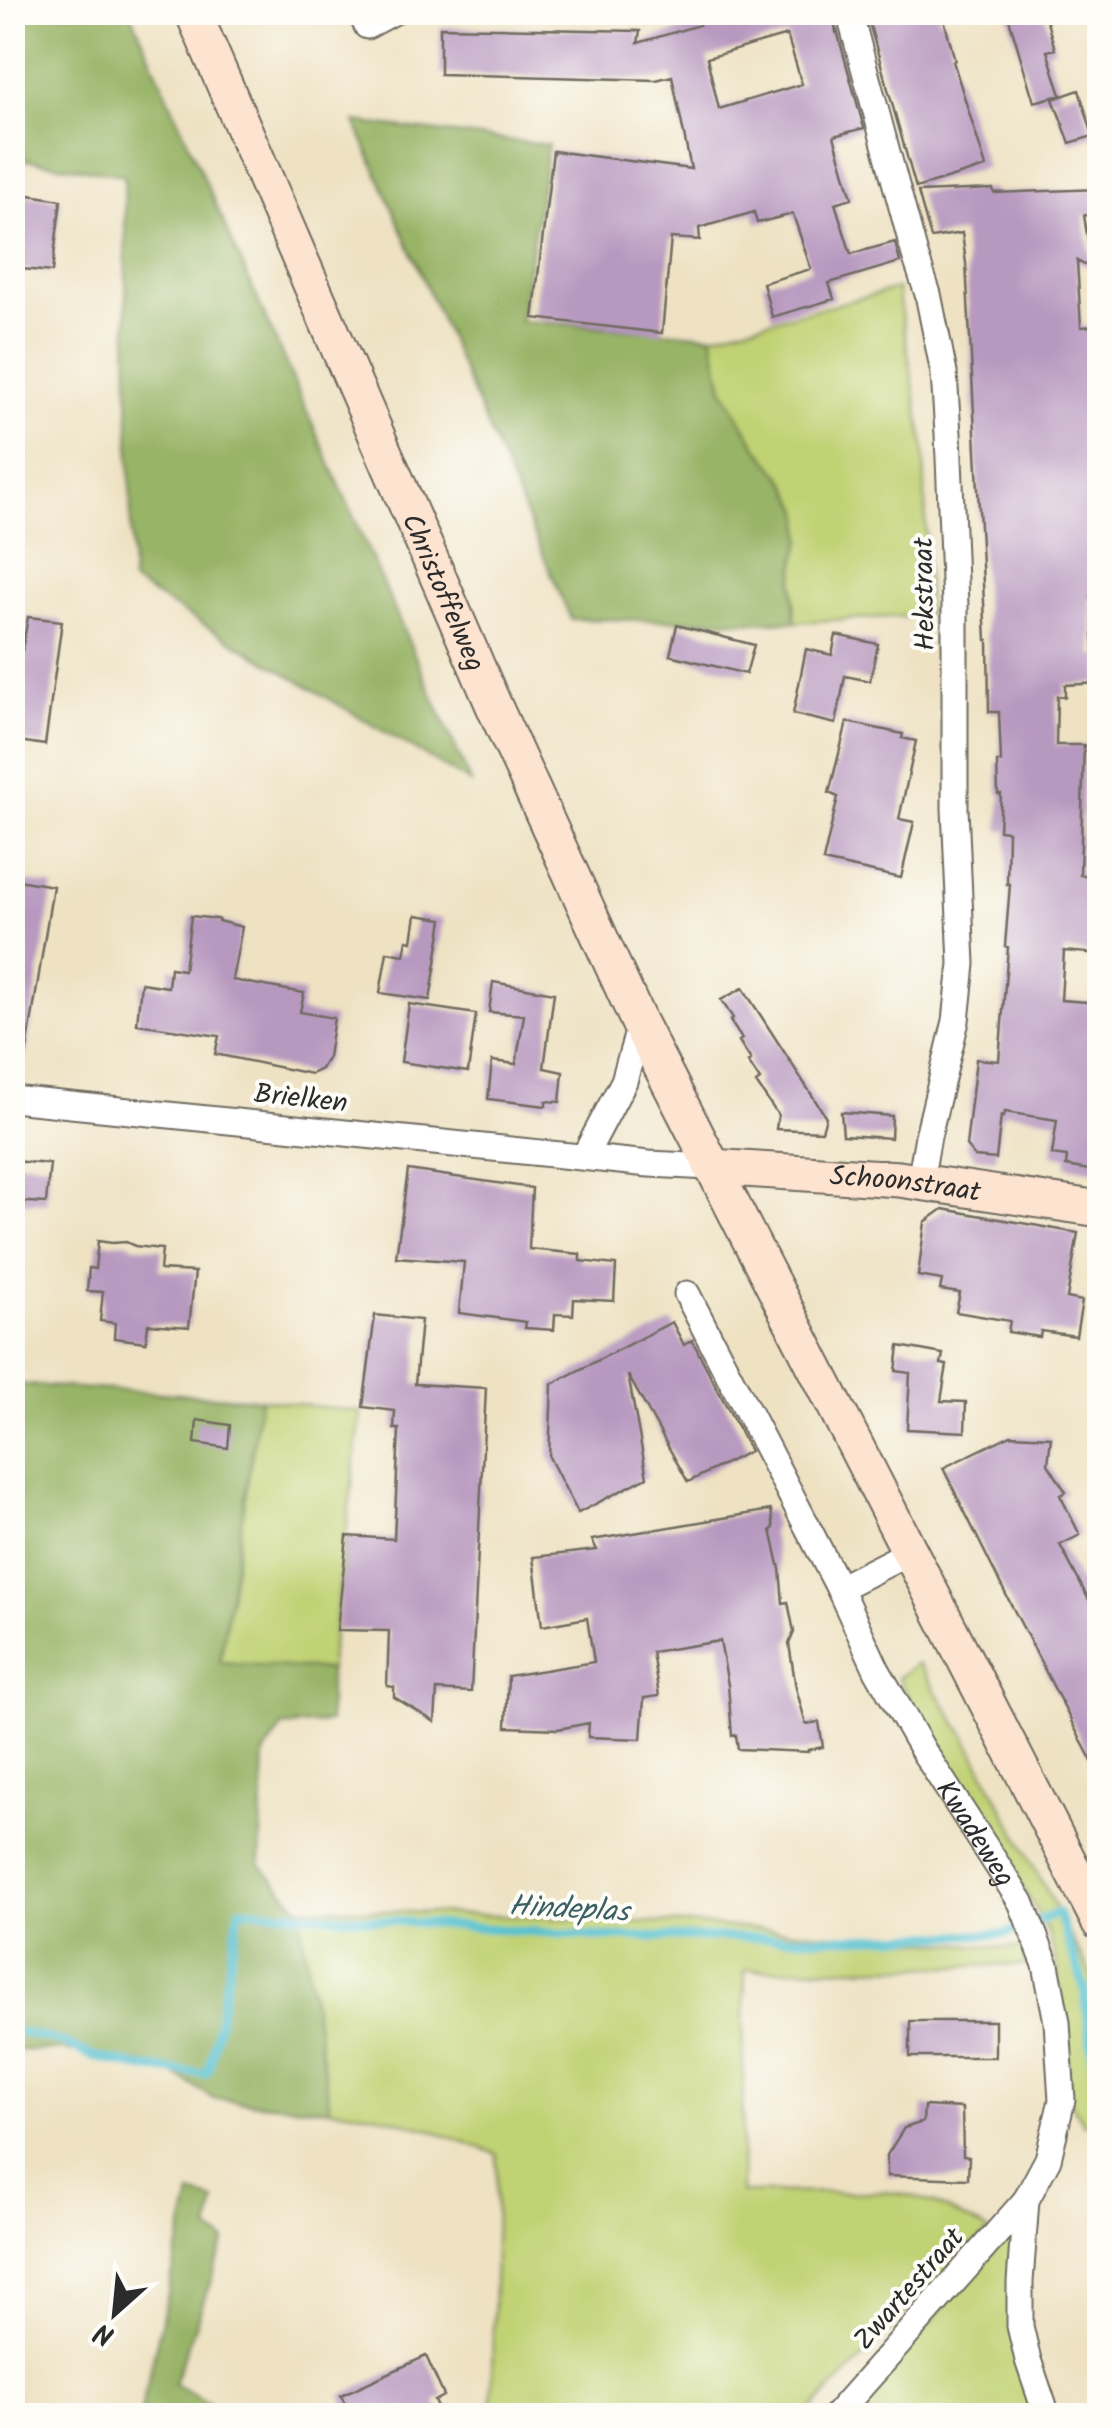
<svg xmlns="http://www.w3.org/2000/svg" width="1112" height="2428" font-family="Kalam,sans-serif">
  <rect width="100%" height="100%" fill="#fdfcf7"/>
  <filter id="ink" filterUnits="userSpaceOnUse"><feTurbulence type="fractalNoise" baseFrequency=".01" numOctaves="2"/><feDisplacementMap in="SourceGraphic" scale="20" xChannelSelector="R" yChannelSelector="G"/><feConvolveMatrix kernelMatrix="1 2 1 2 8 2 1 2 1" color-interpolation-filters="sRGB"/></filter>
  <filter id="wash" filterUnits="userSpaceOnUse"><feTurbulence type="fractalNoise" baseFrequency=".0048" numOctaves="4" result="noise"/><feDisplacementMap in="SourceGraphic" scale="40" xChannelSelector="R" yChannelSelector="G"/><feGaussianBlur stdDeviation="2.25" result="paint"/><feColorMatrix in="noise" values="0 0 0 0 0 0 0 0 0 0 0 0 0 0 0 0 0 1.4 0 .05"/><feComposite in="paint" operator="in"/></filter>
  <g filter="url(#wash)">
    <rect width="100%" height="100%" fill="#eee2c3"/>
    <path fill="#c1d275" stroke="#767e50" stroke-width="2.5" d="M897,289L924,446L928,615L795,622L793,581L797,556L802,540L787,483L755,444L723,389L712,335Z
      M260,1399L361,1412L329,1670L220,1663Z
      M918,1663L965,1736L1099,1990V2123L1084,2124L1069,2100L1057,1966L1048,1933L1032,1903L943,1765L898,1678Z
      M298,1907L707,1925L1025,1949L1024,1965L745,1970L741,2193L886,2192L912,2196L936,2204L989,2231L806,2415H491L497,2154L429,2129L375,2114L330,2109Z
      M1005,2238L1011,2246L1031,2406L1029,2415L861,2416L860,2409L867,2394Z"/>
    <path fill="#98b466" stroke="#627048" stroke-width="2.5" d="M12,13H131L471,783L132,582L124,175L13,158Z
      M355,122L548,145L520,321L712,335L723,389L755,444L787,483L801,512L802,540L797,556L793,581L795,622L571,619Z
      M12,1384L260,1399L220,1662L329,1670V1722L282,1727L264,1754L260,1864L298,1907L330,2109L214,2099L164,2067L63,2050H13Z
      M191,2194L215,2201L209,2230L225,2241L174,2384L231,2415H140Z"/>
    <g fill="none" stroke-linecap="round" stroke-linejoin="round">
      <path stroke="#56c1d0" stroke-width="9" d="M12,2030L61,2042L92,2056L139,2067L206,2074L210,2065L240,1909L601,1937L848,1938L1005,1934L1058,1913L1084,1986L1100,2110"/>
    </g>
    <g id="blocks">
      <path fill="#b798bf" fill-rule="evenodd" d="M706,12H833L836,32L837,31L864,128L834,136L852,198L835,203L851,254L895,242L900,262L829,283L834,299L772,317L763,283L811,269L793,214L757,223L754,212L699,228L700,240L671,238L662,333L533,318L553,151L691,169L672,76L656,80L440,74V27L640,31L638,43L699,25L698,21L708,19ZM787,35L802,84L719,109L707,58Z
        M901,12H938L941,21L944,20L955,60L953,61L986,167L916,188L869,22Z
        M1007,12H1044L1055,49L1047,51L1061,95L1034,102Z
        M1079,90L1093,136L1070,143L1053,99Z
        M993,189L994,193L1100,189V216L1084,215L1092,269L1077,261L1081,327L1100,326V597H1091L1094,655H1100V683L1065,685V697L1057,696L1056,745H1084L1080,875H1100V954L1064,951L1061,1000L1100,1003V1172L1066,1166L1067,1157L1052,1155L1057,1120L1005,1112L1004,1117L1001,1116L996,1159L975,1157L966,1146L976,1059L999,1061L1008,947L1005,946L1010,884H1007L1008,831L999,830L1001,794H998L997,762H1001L999,712H989L988,640H986L966,263L962,233L931,238L918,192Z
        M23,194L61,200L52,272L12,268V232H17Z
        M28,617L62,621L45,745L12,740V669L15,650L22,651Z
        M677,625L754,645L746,674L670,655Z
        M836,635L878,644L870,681L845,676L836,724L793,714L806,649L832,655Z
        M847,722L903,734L902,738L916,741L899,819L914,822L901,878L823,861L838,797L829,793Z
        M12,879L53,886L26,1056L12,1055Z
        M416,915L443,919L430,1000L380,993L387,952L404,955L407,940L412,941Z
        M191,916L218,919V921L242,927L232,980L304,993L300,1012L334,1018L328,1057L321,1069L311,1074L215,1054L219,1036L137,1024L141,983L168,987L170,968L184,970Z
        M493,982L554,993L544,1068L563,1072L560,1102L546,1101V1106L488,1099L492,1061L516,1064L524,1015L489,1012Z
        M743,988L826,1117L822,1131L776,1129L778,1115L756,1083L760,1080L748,1062L751,1060L739,1041L742,1039L730,1021L733,1018L721,1000Z
        M409,1004L476,1014L468,1072L401,1062Z
        M841,1112L892,1116L891,1138L843,1135Z
        M12,1161L50,1164L46,1203L12,1201Z
        M408,1170L532,1188L529,1249L580,1254V1261L616,1265L614,1301L574,1299L573,1315L555,1314L554,1330L525,1328L526,1322L459,1313L464,1262L396,1257Z
        M943,1209L1078,1233L1067,1298L1082,1301L1076,1336L1041,1331L1040,1337L1008,1332L1010,1321L956,1312L960,1293L940,1290L942,1280L918,1276L925,1222Z
        M98,1241L112,1243L126,1242L135,1246L162,1249L160,1270L195,1272L189,1327L148,1324L146,1342L114,1338L115,1323L100,1321L103,1292L87,1291L89,1268L95,1269Z
        M375,1315L421,1320L415,1384L486,1388L471,1692L437,1690L435,1722L394,1697V1687L387,1686L389,1631L337,1630L347,1536L394,1539L399,1429H394L395,1411L363,1407Z
        M672,1322L684,1345L692,1340L750,1451L688,1482L628,1375L647,1477L578,1513L549,1457L552,1384Z
        M899,1346L943,1354L941,1364L947,1365L941,1401L966,1402L965,1432L907,1429L910,1373L896,1371Z
        M197,1420L230,1425L228,1448L195,1443Z
        M1011,1435L1051,1437L1048,1464L1066,1492L1060,1495L1080,1535L1060,1545L1100,1621V1777L999,1581L943,1468Z
        M771,1510L774,1528L771,1530L780,1569L783,1603L788,1602L794,1632L789,1644L796,1688L806,1724L819,1722L823,1747L808,1750V1752L738,1749L736,1735L732,1736L728,1685L720,1641L652,1652L659,1696L644,1698L641,1739L588,1737L589,1723L558,1729L506,1727L508,1676L594,1662L587,1618L542,1626L533,1557L597,1550L592,1540Z
        M910,2021H995V2057H910Z
        M924,2106L962,2108L963,2156L969,2157L968,2179L887,2176V2155L904,2128L923,2122Z
        M426,2356L444,2396L435,2401L442,2416H351L341,2395Z"/>
    </g>
  </g>
  <g filter="url(#ink)">
    <use href="#blocks" fill-opacity="0" stroke="#6f6b60" stroke-width="2.5"/>
    <g fill="none" stroke-linecap="round" stroke-linejoin="round">
      <g stroke="#6f6b60" stroke-width="29">
        <g id="street">
          <path d="M360,12L367,26L393,12"/>
          <path d="M849,12L915,255L928,294L944,373L948,434L955,605V808L962,964L956,1021L928,1136L920,1182"/>
          <path d="M12,1099L649,1164L711,1167"/>
          <path d="M584,1157L624,1081L640,1025"/>
          <path id="s1" d="M687,1294L839,1588L877,1670L924,1752L1021,1902L1046,1965L1057,2022L1062,2100L1048,2159L1026,2200L1020,2282V2326L1028,2360L1047,2416"/>
          <path d="M839,1588L910,1552"/>
          <path d="M835,2416L1026,2200"/>
        </g>
      </g>
      <g stroke="#6f6b60" stroke-width="39">
        <g id="secondary">
          <path id="s2" d="M193,12L494,706L640,1025L1100,1923"/>
          <path id="s3" d="M711,1167L899,1179L1100,1209"/>
        </g>
      </g>
      <use href="#street" stroke="#fff" stroke-width="25"/>
      <use href="#secondary" stroke="#fde4d1" stroke-width="35"/>
    </g>
  </g>
  <g text-anchor="middle" stroke-width="8" stroke-linejoin="round" paint-order="stroke">
    <g font-size="28" fill="#2b2b2b" stroke="#fdfcf7">
      <text dy="10" stroke="none"><textPath href="#s2" startOffset="632">Christoffelweg</textPath></text>
      <text transform="translate(923 594) rotate(-91)" y="10">Hekstraat</text>
      <text transform="translate(301 1097) rotate(6)" y="10">Brielken</text>
      <text dy="10" stroke="none"><textPath href="#s3" startOffset="195">Schoonstraat</textPath></text>
      <text dy="10" stroke="none"><textPath href="#s1" startOffset="612">Kwadeweg</textPath></text>
      <text transform="translate(908 2288) rotate(-49)" y="10">Zwartestraat</text>
    </g>
    <g font-size="30" font-style="italic" fill="#3a6065" stroke="#fdfcf7">
      <text transform="translate(569 1908) rotate(3)" y="10">Hindeplas</text>
    </g>
  </g>
  <rect width="1112" height="2428" fill="none" stroke="#fdfcf7" stroke-width="50"/>
  <g transform="translate(115 2313) rotate(207)" stroke="#fdfcf7" stroke-width="8" paint-order="stroke">
  <path d="M0-8L18 38L0 25L-18 38Z" fill="#2b2b2b"/>
  <text y="-15" font-size="28" font-weight="bold" text-anchor="middle" fill="#2b2b2b">N</text>
  </g>
</svg>
